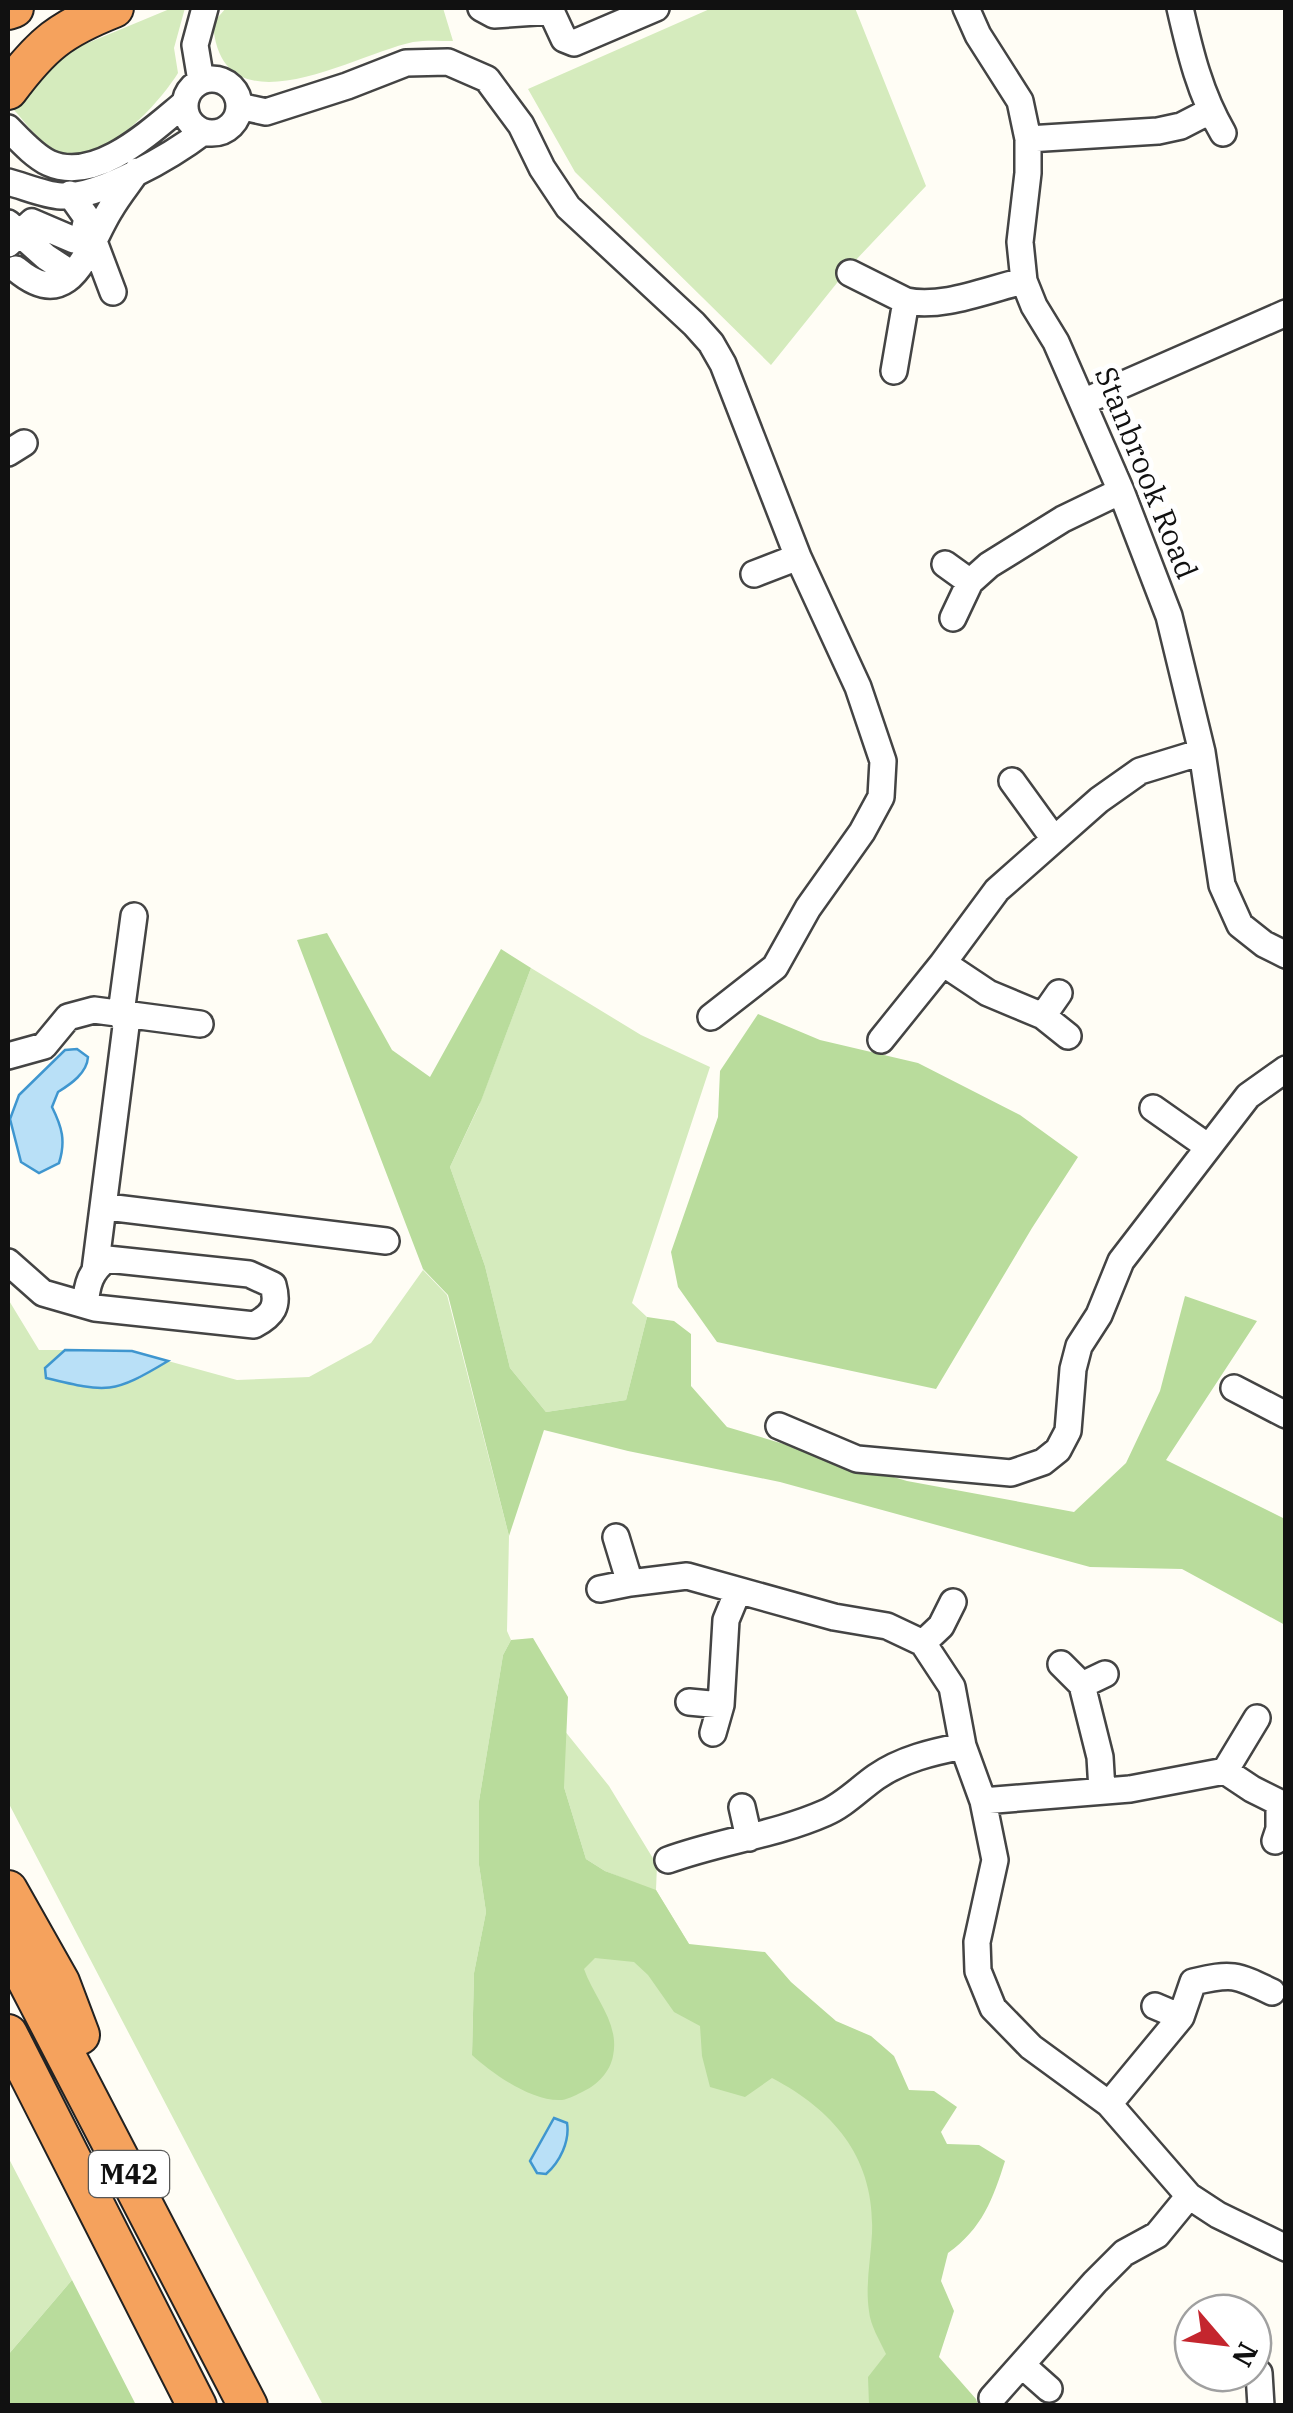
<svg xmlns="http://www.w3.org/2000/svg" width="1293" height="2413" font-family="'IBM Plex Serif',serif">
  <rect width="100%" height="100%" fill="#fffdf5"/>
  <path fill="#d5ebbd" d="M172,8H185L174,48L178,73C160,102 107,162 67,154C44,150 28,125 13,109L43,70L83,45Z
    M226,8H443L453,41C440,41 426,40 413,42C355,54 220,136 213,23Z
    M712,8H855L926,186L853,263L771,365L575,172L528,89Z
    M531,968L641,1035L710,1067L632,1303L647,1317L626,1400L546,1412L510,1368L485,1266L450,1167L478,1108Z
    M423,1270L447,1295L509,1536L507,1631L511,1640L503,1655L479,1801V1865L486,1912L474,1973L472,2055L576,1965L655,1891L605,1871L586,1859L564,1787V1730L609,1786L657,1865L656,1890L689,1944L843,2104L949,2405H323L8,1802V1299L39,1350H65L45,1368L139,1379L168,1361L237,1380L309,1377L371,1343Z
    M8,2157L72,2280L8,2355Z"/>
  <path fill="#b9dc9c" d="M327,933L392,1050L430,1077L501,949L531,968L481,1101L450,1167L485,1266L510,1368L546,1412L626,1400L647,1317L674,1321L691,1334V1386L727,1427L907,1481L1074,1512L1126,1463L1160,1391L1185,1296L1257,1321L1166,1460L1285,1519V1625L1182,1569L1090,1567L780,1482L628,1451L544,1430L509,1536L448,1295L423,1269L297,940Z
    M758,1014L820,1040L918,1063L1020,1115L1078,1157L1032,1228L936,1389L717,1342L678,1287L671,1252L718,1117L720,1071Z
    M533,1638L568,1697L564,1787L586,1859L605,1871L656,1890L689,1944L765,1952L791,1982L836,2021L871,2036L894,2056L909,2090L934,2091L957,2107L941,2132L947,2144L979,2145L1005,2161C993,2199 982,2229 948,2253L941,2281L954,2311L939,2357L976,2399L978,2405H869L868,2377L886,2354C880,2341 870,2325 869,2311C865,2284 871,2259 872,2233C875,2159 835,2111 772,2078L745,2097L710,2087L702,2056L700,2026L674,2012L648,1975L634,1962L595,1958L584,1969C594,1998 620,2023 613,2056C610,2072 597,2085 584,2091C578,2094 569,2099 562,2100C532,2102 493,2074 472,2055L474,1973L486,1912L479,1865V1801L503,1655L511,1640Z
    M72,2280L136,2405H8V2355Z"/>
  <path fill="#b9e0f7" stroke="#3f96cf" stroke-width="2.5" d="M77,1049L88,1057C87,1073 71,1084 58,1092L52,1107C62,1127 66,1141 59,1163L39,1173L21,1162L10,1119L19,1095L65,1050Z
    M65,1350L132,1351L168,1361C113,1394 108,1393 46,1378L45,1368Z
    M554,2118L567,2123C570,2141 560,2162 546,2174L537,2173L530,2161Z"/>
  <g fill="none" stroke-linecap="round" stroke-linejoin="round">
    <g stroke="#444" stroke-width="30">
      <path id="minor" d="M481,8L494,15L551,11L564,39L574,43L656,8
        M966,8L978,35L1020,101L1028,139V173L1020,242L1024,281L1034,306L1056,342L1121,491L1169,616L1202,752L1222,885L1240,925L1264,944L1286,955
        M1180,8C1190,52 1200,94 1223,133
        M185 106a27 27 0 1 1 54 0a27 27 0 1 1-54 0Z
        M201,81L195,45L205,8
        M239,106L266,112L347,86L406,63L448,62L487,79L521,125L542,168L568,207L694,324L711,343L723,364L798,557L754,574
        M8,128C19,139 34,156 49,163C96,184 151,131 185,103
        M1028,139L1158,131L1181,126L1210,111
        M8,182C24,186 44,195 61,196C100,198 173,155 203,132
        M8,223L46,257L72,274
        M90,231L113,292
        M8,244L32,222L74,240L83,236L87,218L70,194
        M16,269C72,316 86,249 110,210C118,196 128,184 137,171
        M850,273L906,301
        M894,371L906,301C943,309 988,289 1024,281
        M1083,402L1286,313
        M8,453L24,443
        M945,564L970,582
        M953,618L970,582L989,565L1063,519L1121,491
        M1012,781L1054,839
        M1059,993L1043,1016L988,993L943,963L997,890L1099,800L1140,771L1202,752
        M1043,1016L1068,1036
        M711,1017L775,967L808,908L862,832L881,797L883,761L858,687L798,557
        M881,1040L943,963
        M8,1056L44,1046L68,1017L94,1010L200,1024
        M1153,1108L1207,1146
        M102,1215L126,1026L121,1013L134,916
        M8,1262L43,1293L95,1308L254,1325C273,1315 279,1306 273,1285L249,1274L107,1259C90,1271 87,1285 85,1305
        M95,1270L102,1215L107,1207L386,1241
        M1234,1388L1286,1415
        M779,1426L857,1459L1011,1473L1043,1462L1058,1450L1068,1431L1073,1369L1079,1346L1099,1315L1121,1261L1248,1096L1286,1069
        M616,1537L630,1583L687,1576L834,1617L887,1626L923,1643L952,1687L963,1746L983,1801L995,1860L977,1942L978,1971L993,2008L1031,2047L1109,2104L1189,2196L1218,2215L1286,2248
        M600,1589L630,1583
        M923,1643L941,1626L953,1602
        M1061,1664L1082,1685L1100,1757L1102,1790
        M1082,1685L1105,1674
        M689,1702L721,1705
        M713,1733L721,1705L726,1620L738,1591
        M1225,1771L1252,1789L1286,1806
        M983,1801L1130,1789L1225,1771L1257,1718
        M742,1807L749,1838
        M1275,1841L1279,1829V1803
        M668,1860C720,1841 775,1835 825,1813C844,1805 859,1789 876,1777C902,1759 933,1752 963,1746
        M1155,2006L1181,2017
        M1109,2104L1181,2017L1193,1982C1232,1973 1235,1974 1272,1992
        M1022,2365L1049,2389
        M1259,2373L1261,2406
        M992,2398L1095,2282L1124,2253L1157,2235L1189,2196"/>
    </g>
    <g stroke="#222" stroke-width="42">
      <path id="highway" d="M8,10L14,8
        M8,90C42,44 61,29 114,8
        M8,1890L60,1982L80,2035
        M8,1944L248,2406
        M8,2034L197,2406"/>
    </g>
    <use href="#minor" stroke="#fff" stroke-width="25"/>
    <use href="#highway" stroke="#f5a25d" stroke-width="38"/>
  </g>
  <g text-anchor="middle" stroke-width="10" stroke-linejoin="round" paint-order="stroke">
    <rect fill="#fff" stroke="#585858" stroke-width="2.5" x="89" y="2151" width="80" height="46" rx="8"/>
    <g font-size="28" font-weight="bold" fill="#111">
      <text x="129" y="2184">M42</text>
    </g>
    <g font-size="30" fill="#111" stroke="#fff">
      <text transform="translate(1146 473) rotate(68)" y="10">Stanbrook Road</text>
    </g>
  </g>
  <rect width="1293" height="2413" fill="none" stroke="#111111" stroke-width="20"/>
  <g transform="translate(1223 2343) rotate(118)"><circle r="48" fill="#ffffff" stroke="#a0a0a0" stroke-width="2.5"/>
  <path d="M0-8L18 38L0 25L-18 38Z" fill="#c4262e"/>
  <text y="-15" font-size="28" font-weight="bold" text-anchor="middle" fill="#111111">N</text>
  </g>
</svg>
